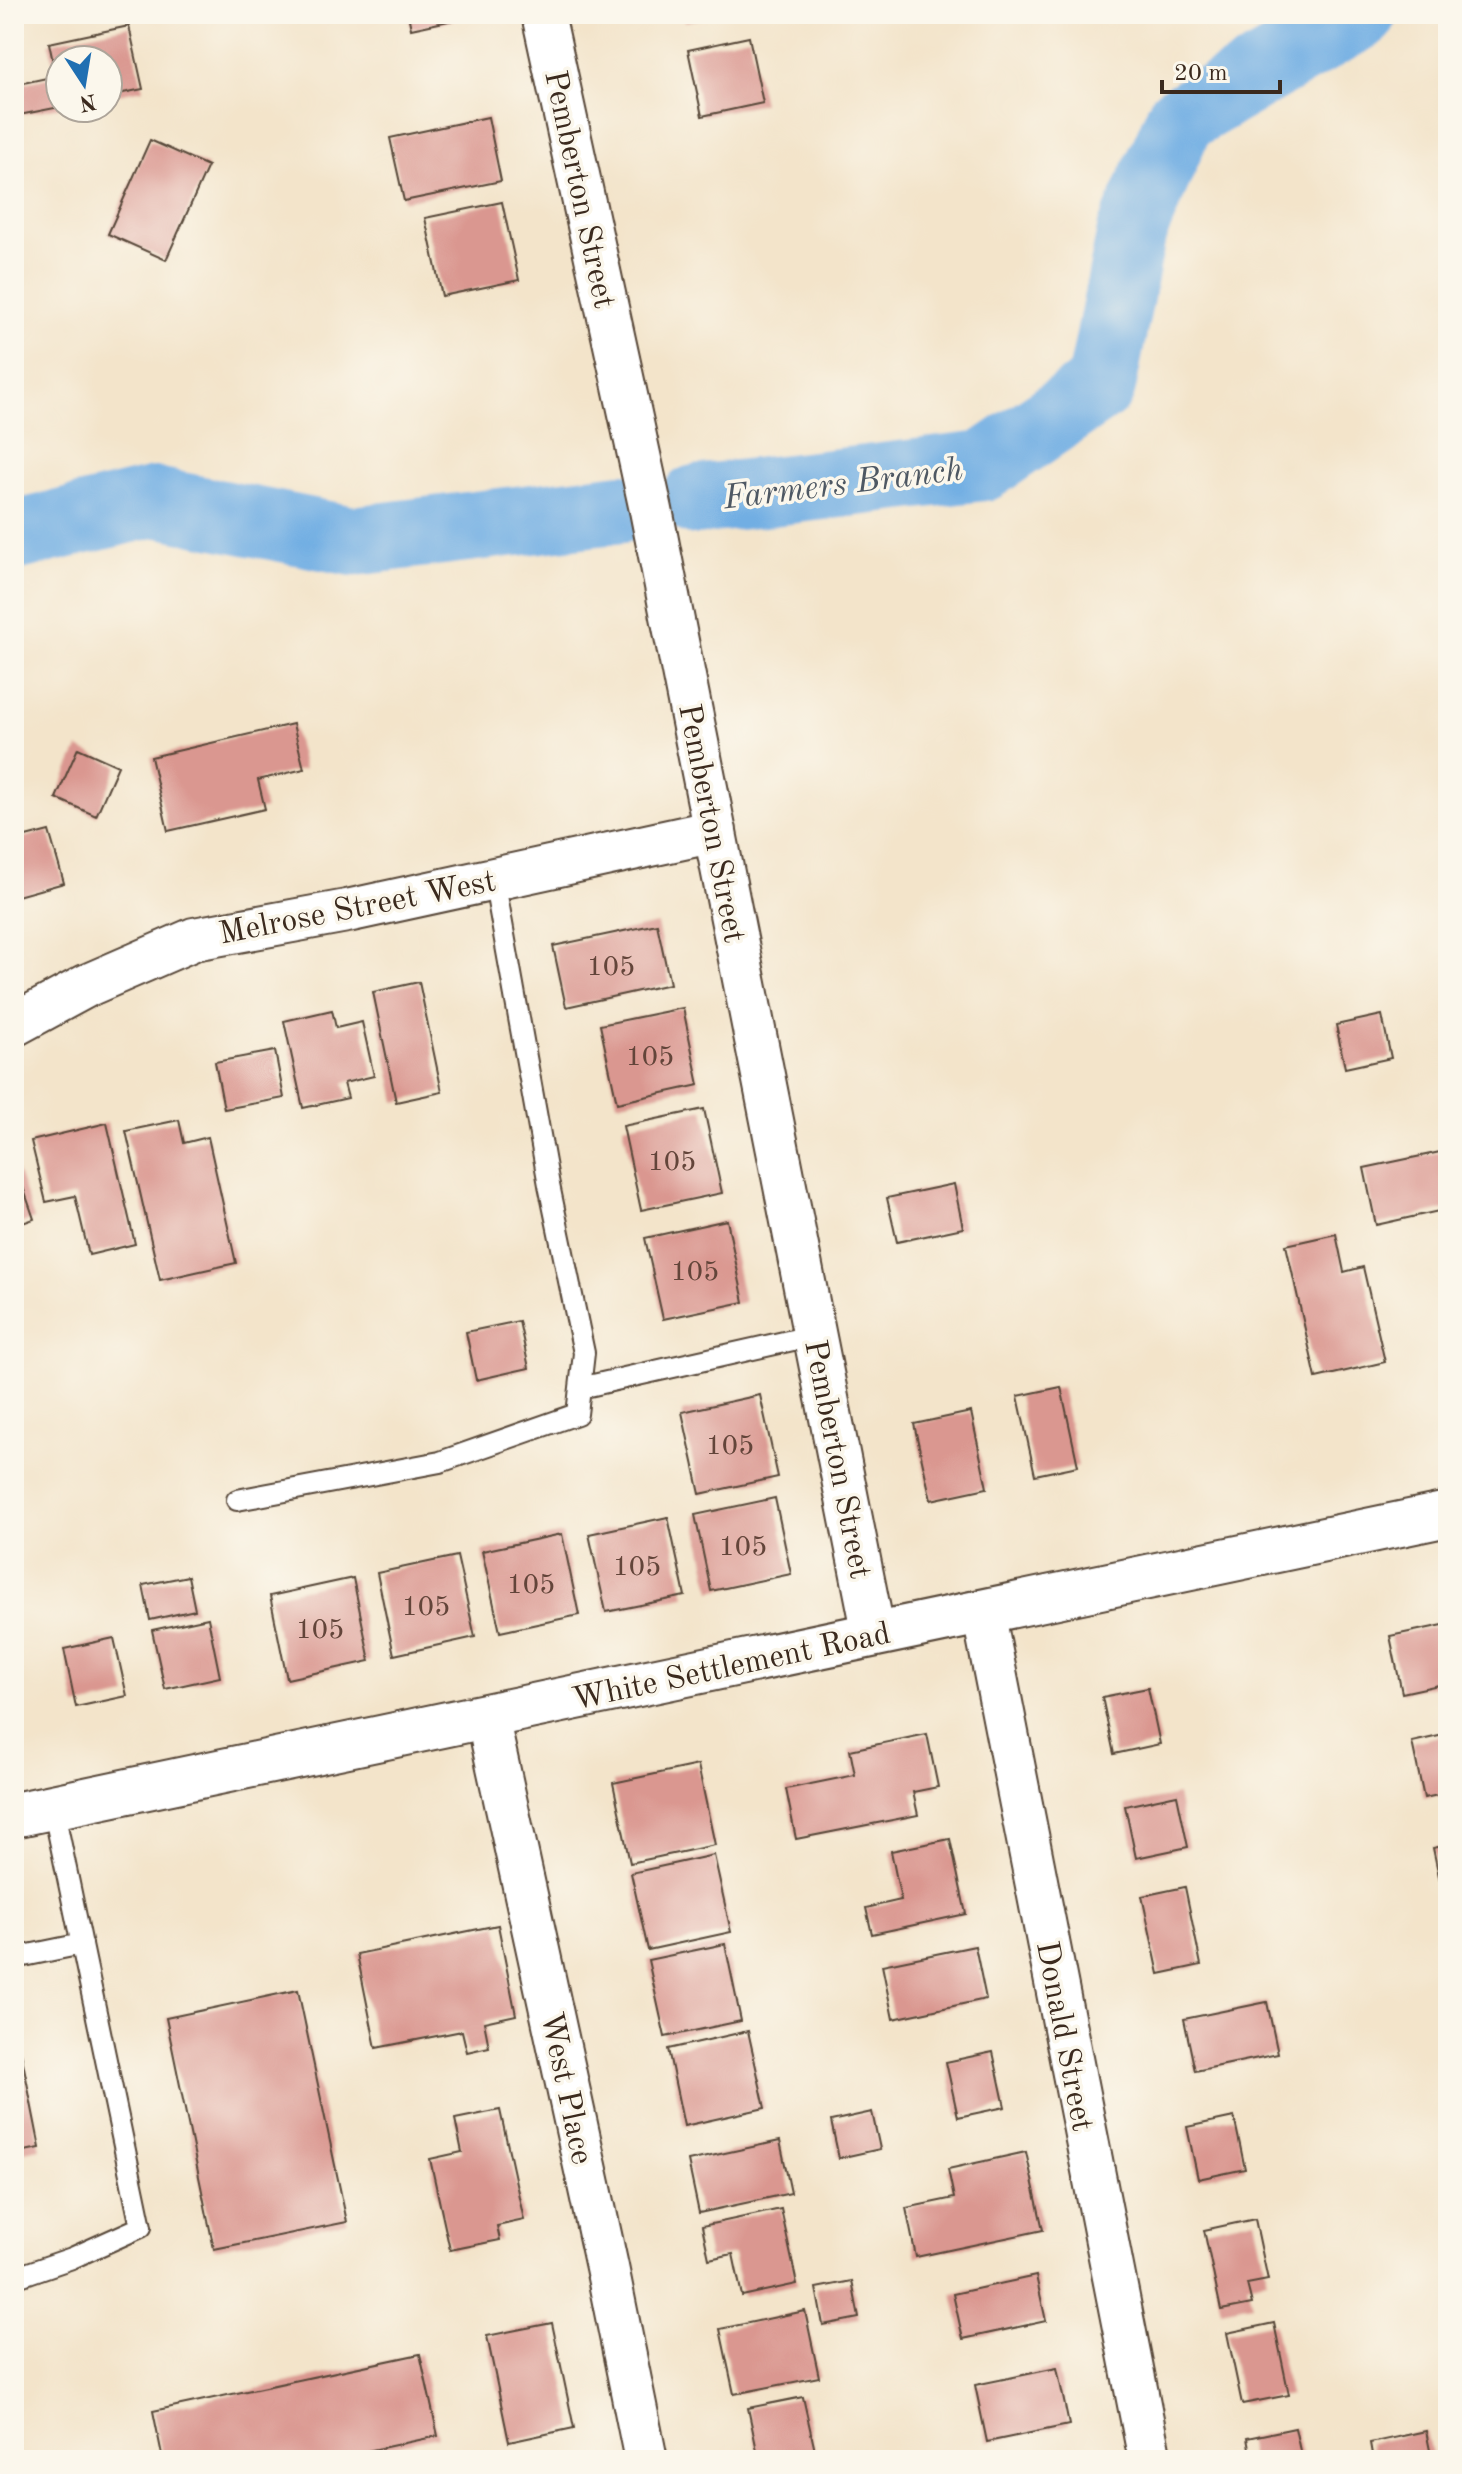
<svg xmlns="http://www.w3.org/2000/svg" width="1462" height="2474" font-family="'Old Standard TT',serif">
  <rect width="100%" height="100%" fill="#fbf7ec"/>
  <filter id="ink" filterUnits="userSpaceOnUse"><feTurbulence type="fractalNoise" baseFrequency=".0125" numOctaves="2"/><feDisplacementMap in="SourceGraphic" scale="16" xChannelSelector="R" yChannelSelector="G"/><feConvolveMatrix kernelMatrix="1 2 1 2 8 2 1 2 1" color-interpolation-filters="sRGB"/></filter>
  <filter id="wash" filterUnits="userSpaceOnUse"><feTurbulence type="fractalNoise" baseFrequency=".006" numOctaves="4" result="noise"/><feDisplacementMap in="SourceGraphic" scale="32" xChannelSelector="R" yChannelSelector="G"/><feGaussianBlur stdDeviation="1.8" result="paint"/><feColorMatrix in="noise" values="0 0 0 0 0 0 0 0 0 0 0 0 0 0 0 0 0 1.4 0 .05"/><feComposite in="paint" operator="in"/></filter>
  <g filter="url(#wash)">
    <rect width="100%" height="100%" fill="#f3e4ca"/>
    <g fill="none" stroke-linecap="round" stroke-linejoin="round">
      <path stroke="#71aee3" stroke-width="70" d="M695,500L984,466L1101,386L1132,231L1180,119L1362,14
        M14,536L155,502L353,541L622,508"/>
    </g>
    <g id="blocks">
      <path fill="#da9790" d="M408,14H477V15L411,29Z
        M683,14H717V15L684,22Z
        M129,26L143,89L108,96V60H60V107L14,116V85L56,76L49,43Z
        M749,37L763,103L702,116L688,50Z
        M488,117L501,181L404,201L390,138Z
        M150,140L208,166L166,260L108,234Z
        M502,202L519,280L442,296L425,218Z
        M293,724L304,769L258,780L265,809L168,831L151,757Z
        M78,748L118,766L96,816L56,798Z
        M49,831L64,883L14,897V840Z
        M657,924L670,984L566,1007L553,946Z
        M419,982L442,1092L396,1102L373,992Z
        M683,1008L699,1085L617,1103L600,1025Z
        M332,1010L336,1028L362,1022L374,1076L344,1083L348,1098L303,1108L284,1021Z
        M1382,1015L1391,1058L1345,1068L1336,1025Z
        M275,1051L284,1098L224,1109L215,1062Z
        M704,1109L722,1193L641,1210L623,1126Z
        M179,1120L184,1143L208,1137L236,1263L160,1280L126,1131Z
        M107,1123L135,1244L89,1255L75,1196L46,1202L31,1141Z
        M1445,1151L1448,1167V1209L1376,1225L1364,1168Z
        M14,1161L34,1219L14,1226Z
        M954,1184L963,1228L897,1242L887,1198Z
        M727,1220L744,1302L663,1319L645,1238Z
        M1336,1234L1344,1272L1363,1267L1385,1362L1316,1378L1286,1245Z
        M519,1321L529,1368L476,1380L466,1332Z
        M1061,1387L1078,1466L1035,1475L1018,1396Z
        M760,1395L778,1477L700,1494L682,1412Z
        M971,1412L987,1488L931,1500L914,1424Z
        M775,1498L791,1574L711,1591L695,1515Z
        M668,1517L685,1596L606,1612L589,1534Z
        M562,1534L579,1615L500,1632L482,1551Z
        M457,1556L475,1637L394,1655L377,1573Z
        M188,1576L195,1610L150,1620L143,1585Z
        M353,1578L370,1661L287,1679L270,1596Z
        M208,1618L220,1677L165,1689L152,1630Z
        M1448,1624V1683L1402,1693L1390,1636Z
        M114,1638L127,1696L76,1707L64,1649Z
        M1148,1688L1160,1744L1114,1754L1102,1697Z
        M927,1734L938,1787L913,1792L918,1815L796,1839L786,1789L855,1775L850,1750Z
        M1448,1734V1793L1424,1798L1412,1742Z
        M698,1765L715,1845L630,1863L613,1783Z
        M1177,1795L1188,1847L1136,1858L1125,1806Z
        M950,1839L966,1914L872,1934L866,1908L901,1900L891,1851Z
        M1448,1845V1904L1445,1905L1433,1848Z
        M714,1855L731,1932L648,1950L631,1873Z
        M1185,1887L1201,1965L1159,1974L1142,1896Z
        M498,1925L516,2015L484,2022L489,2047L467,2052L462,2031L376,2048L357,1954Z
        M725,1944L741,2021L665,2037L648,1960Z
        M975,1946L986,1999L893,2019L882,1965Z
        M298,1990L347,2222L214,2249L166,2018Z
        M1267,2002L1278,2054L1195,2071L1184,2019Z
        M748,2031L765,2108L684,2126L668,2049Z
        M21,2052L40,2148L14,2153V2053Z
        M993,2052L1005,2107L958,2117L946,2062Z
        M500,2110L524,2220L497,2226L500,2240L450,2250L430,2159L462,2152L455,2119Z
        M872,2112L880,2149L839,2158L831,2121Z
        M1234,2117L1245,2169L1198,2179L1187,2127Z
        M780,2141L791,2193L699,2213L688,2161Z
        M1026,2152L1043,2230L916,2257L906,2208L954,2198L948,2169Z
        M781,2209L797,2284L742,2296L733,2254L709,2259L702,2226Z
        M1255,2219L1268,2280L1247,2284L1252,2304L1221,2310L1204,2230Z
        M1036,2276L1046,2321L963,2339L953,2294Z
        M852,2281L859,2318L823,2325L816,2288Z
        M805,2311L819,2377L734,2394L720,2329Z
        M552,2323L574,2428L509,2442L487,2336Z
        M1274,2323L1289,2395L1242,2404L1227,2333Z
        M420,2354L438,2436L325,2460H163L153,2411Z
        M1057,2368L1069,2425L987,2442L975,2385Z
        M803,2397L817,2460H759L748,2408Z
        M1295,2428L1302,2460H1251L1247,2438Z
        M1426,2431L1432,2460H1373L1370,2443Z"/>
    </g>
  </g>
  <g filter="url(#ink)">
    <use href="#blocks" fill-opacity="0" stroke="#574638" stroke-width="2"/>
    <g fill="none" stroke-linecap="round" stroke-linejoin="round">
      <g stroke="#574638" stroke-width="24">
        <path id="lane" d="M580,1388L815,1335
          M237,1500L440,1462L577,1414L584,1353L549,1185L494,879
          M14,1958L82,1944
          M14,2278L72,2258L141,2227L53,1807"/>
      </g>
      <g stroke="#574638" stroke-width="46">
        <path id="street" d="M543,14L651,510L874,1635
          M14,1025L88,985L194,939L347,911L715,831
          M983,1611L1150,2460
          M487,1716L607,2267L646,2460"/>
      </g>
      <g stroke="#574638" stroke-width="48">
        <path id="secondary" d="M14,1815L1448,1514"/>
      </g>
      <use href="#lane" stroke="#fff" stroke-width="20"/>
      <use href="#street" stroke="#fff" stroke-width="42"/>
      <use href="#secondary" stroke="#fff" stroke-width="44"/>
    </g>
  </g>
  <g text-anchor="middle" stroke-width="7" stroke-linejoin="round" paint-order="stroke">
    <g font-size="28" fill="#63453a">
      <text x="611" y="975">105</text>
      <text x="650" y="1065">105</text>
      <text x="672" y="1170">105</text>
      <text x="695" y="1280">105</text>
      <text x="730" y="1454">105</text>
      <text x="743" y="1555">105</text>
      <text x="637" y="1575">105</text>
      <text x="531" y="1593">105</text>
      <text x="426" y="1615">105</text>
      <text x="320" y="1638">105</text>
    </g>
    <g font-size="32" fill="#3b2a1e" stroke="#fbf7ec">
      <text transform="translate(581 189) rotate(78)" y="11">Pemberton Street</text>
      <text transform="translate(713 823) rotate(79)" y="11">Pemberton Street</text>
      <text transform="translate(357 906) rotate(-11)" y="11">Melrose Street West</text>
      <text transform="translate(839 1459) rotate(79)" y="11">Pemberton Street</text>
      <text transform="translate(731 1665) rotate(-12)" y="11">White Settlement Road</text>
      <text transform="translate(1066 2036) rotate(79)" y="11">Donald Street</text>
      <text transform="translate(568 2088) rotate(78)" y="11">West Place</text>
    </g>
    <g font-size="34" font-style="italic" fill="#4e5863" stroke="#fbf7ec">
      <text transform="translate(843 482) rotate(-7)" y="12">Farmers Branch</text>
    </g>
  </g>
  <rect width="1462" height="2474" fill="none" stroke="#fbf7ec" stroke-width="48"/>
  <g transform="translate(84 84) rotate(168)"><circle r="38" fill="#fbf7ec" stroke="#aea59a" stroke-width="2"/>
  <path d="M0-6L14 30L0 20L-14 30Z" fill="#1f6fb2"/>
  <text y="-12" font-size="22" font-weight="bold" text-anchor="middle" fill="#3b2a1e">N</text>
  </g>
  <path d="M1162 80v12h118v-12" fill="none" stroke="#3b2a1e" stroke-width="4"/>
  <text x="1174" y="80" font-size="24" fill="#3b2a1e" stroke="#fbf7ec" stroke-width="6" paint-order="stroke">20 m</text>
</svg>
